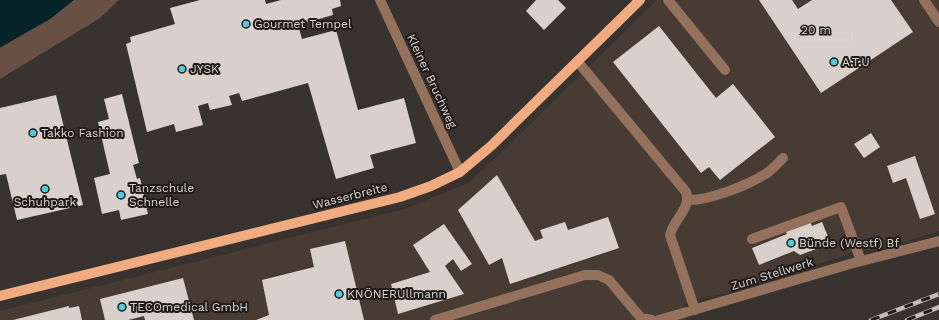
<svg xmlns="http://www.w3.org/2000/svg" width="939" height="320" font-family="'Work Sans',sans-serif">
  <rect width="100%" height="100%" fill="#39332f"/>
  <path fill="#483b34" d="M657,0H939V231L907,241L850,254L766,281L683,305L687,320H0V311L405,209L468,183L497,157Z"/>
  <path fill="#685144" d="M74,0H119L100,18L0,79V48L50,19Z"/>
  <path fill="#072428" d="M0,0H74L50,19L0,47Z"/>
  <path fill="#d9d0cb" d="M200,0H265L266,4L281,0H340L341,6L332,9L333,15L298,25L302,39L336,30L358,110L404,98L416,143L370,155L374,168L336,179L308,83L242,101L239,93L229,96L232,105L210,110L208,103L198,106L203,125L176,132L174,124L147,132L126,44L131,42L130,37L175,24L170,8Z
    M536,0H558L566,8L544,30L526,11Z
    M759,0H792L798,9L812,0H891L913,32L821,93Z
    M659,26L716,98L733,84L775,137L720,180L709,167L701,173L613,62Z
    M122,94L139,163L133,165L137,179L140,178L148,214L121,220L119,210L102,214L94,178L110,174L98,122L109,119L104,99Z
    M56,95L83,205L17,220L6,174L0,175V108Z
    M871,133L880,147L864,158L854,144Z
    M915,156L935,214L920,219L906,178L893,183L887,166Z
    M497,175L535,241L543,238L540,230L565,222L568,230L608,217L619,248L510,284L502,258L489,265L458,210Z
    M810,221L812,226L822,222L829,239L818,243L816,249L800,255L794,251L759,265L752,248L787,234L785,230Z
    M444,224L472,264L461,271L453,259L445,266L464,294L398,314L391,284L430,272L413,245Z
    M345,241L364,320H256L269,315L262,280L314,267L310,249Z
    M183,278L194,320H145L144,316L128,320H105L100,299Z
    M69,306V308L79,306L82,320H13Z"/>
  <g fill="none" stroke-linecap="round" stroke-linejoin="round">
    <path stroke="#93715c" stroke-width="10" d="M380,0L460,172
      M668,0L725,70
      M924,0L939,22
      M578,62L686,192C692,208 673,220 670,235L695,310
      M687,200C709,201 748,185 767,173C773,169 778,163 783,158
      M752,239L841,207L861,261
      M435,320L585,275H598L609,280L641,318L652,320
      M659,320L850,264L939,241"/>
    <path stroke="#f1ab80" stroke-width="10" d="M0,296L400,197L431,186L460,172L491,146L640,0"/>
    <g stroke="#c2bdba" stroke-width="4.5">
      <path id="rail" d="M871,320L939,294
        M907,320L939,307"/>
    </g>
    <use href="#rail" stroke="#1e1b19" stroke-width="3" stroke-dasharray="9" stroke-linecap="butt"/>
  </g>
  <g fill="#53cadc" stroke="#1e1b19" stroke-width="1.5">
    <circle cx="246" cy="24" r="4"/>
    <circle cx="834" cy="62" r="4"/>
    <circle cx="182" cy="69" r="4"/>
    <circle cx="33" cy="133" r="4"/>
    <circle cx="45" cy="189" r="4"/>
    <circle cx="121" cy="195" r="4"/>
    <circle cx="791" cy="243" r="4"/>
    <circle cx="339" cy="294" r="4"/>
    <circle cx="122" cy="307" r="4"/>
  </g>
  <g text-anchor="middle" stroke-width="4" stroke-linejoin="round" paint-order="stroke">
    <g font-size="12" fill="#dad5d3" stroke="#1e1b19" text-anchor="start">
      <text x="254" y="28">Gourmet Tempel</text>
      <text x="842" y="66">A.T.U</text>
      <text x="190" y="73">JYSK</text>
      <text x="41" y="137">Takko Fashion</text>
      <text x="129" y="192">Tanzschule<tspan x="129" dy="14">Schnelle</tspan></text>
      <text x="45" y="206" text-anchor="middle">Schuhpark</text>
      <text x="799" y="247">Bünde (Westf) Bf</text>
      <text x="347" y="298">KNÖNERUllmann</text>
      <text x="130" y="311">TECOmedical GmbH</text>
    </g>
    <g font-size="12" fill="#dad5d3" stroke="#1e1b19">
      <text transform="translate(432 81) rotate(65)" y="4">Kleiner Bruchweg</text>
      <text transform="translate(350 196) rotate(-14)" y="4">Wasserbreite</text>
      <text transform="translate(772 274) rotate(-17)" y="4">Zum Stellwerk</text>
    </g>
  </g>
  <path d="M795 34v6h57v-6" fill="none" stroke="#dad5d3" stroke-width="2"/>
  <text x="801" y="34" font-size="12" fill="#dad5d3" stroke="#1e1b19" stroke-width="3" paint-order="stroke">20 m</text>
</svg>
